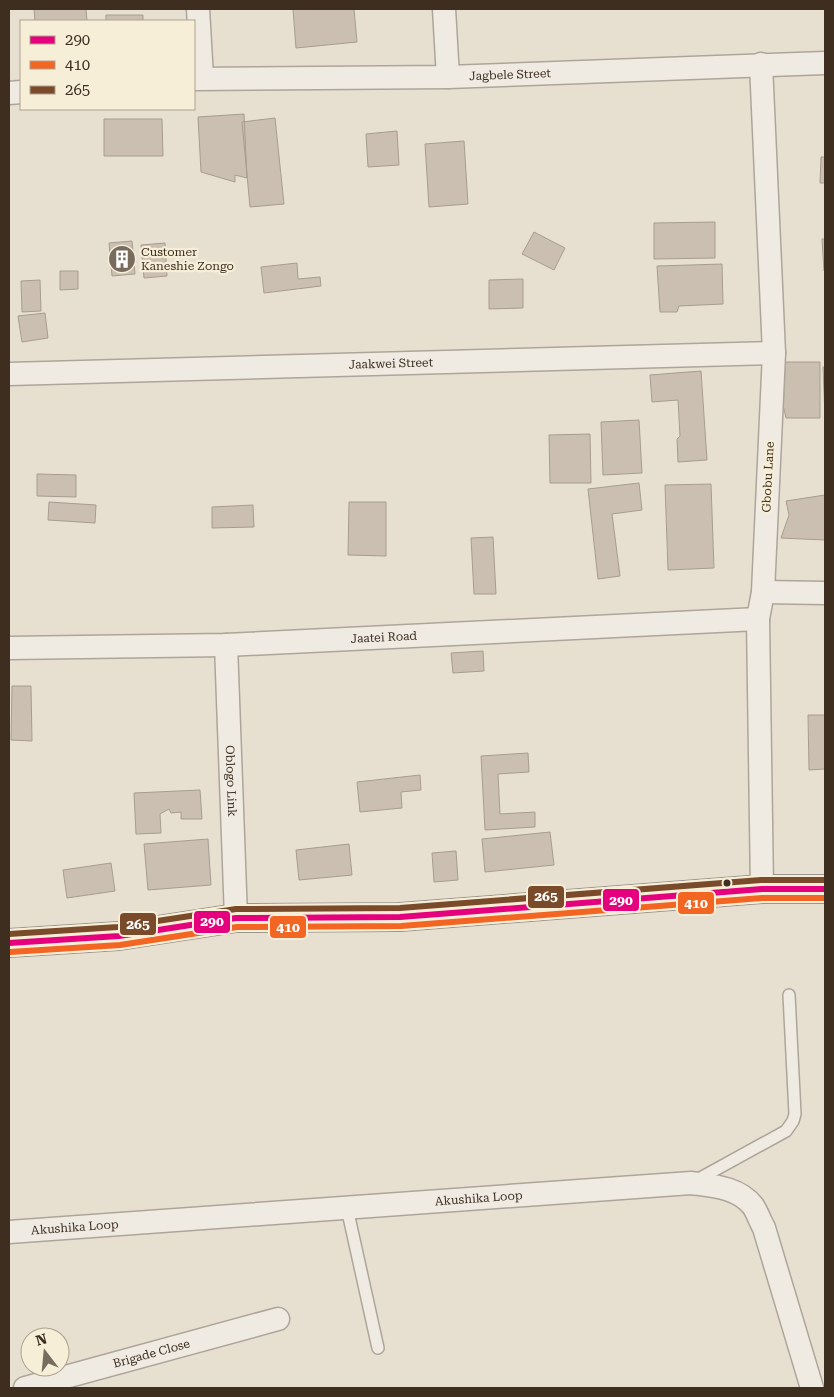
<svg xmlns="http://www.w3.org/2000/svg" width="834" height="1397" font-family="'Roboto Serif',serif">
  <rect width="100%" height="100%" fill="#e7e0d1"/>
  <path fill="#cbbfb2" stroke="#a89c90" d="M34,9H86L87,21H35Z
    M293,9H354L357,42L296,48Z
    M106,15H143V21H106Z
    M244,114L247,178L235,175V182L201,172L198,117Z
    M275,118L284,204L250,207L242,122Z
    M104,119H162L163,156H104Z
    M397,131L399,165L368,167L366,134Z
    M464,141L468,204L429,207L425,144Z
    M821,157H825V183H820Z
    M715,222V258L654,259V223Z
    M534,232L565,248L554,270L522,254Z
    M822,239H825V271H824Z
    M132,241L135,274L112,276L109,243Z
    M165,243L167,276L144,278L141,245Z
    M297,263L298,279L320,277L321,286L264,293L261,267Z
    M722,264L723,304L679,306L677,312H660L657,266Z
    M60,271H78V289L60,290Z
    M523,279V308L489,309V280Z
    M40,280L41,311L22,312L21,281Z
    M45,313L48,338L22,342L18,316Z
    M780,362H820V418H786L781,396H784Z
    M823,367H825V417Z
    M701,371L707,460L678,462L677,439L680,436L678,400L652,402L650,375Z
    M639,420L642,473L603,475L601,422Z
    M590,434L591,483H550L549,435Z
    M37,474L76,475V497L37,496Z
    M639,483L642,510L612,514L620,576L598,579L588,489Z
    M711,484L714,568L668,570L665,485Z
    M825,495V540L781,538L789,515L786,501Z
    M49,502L96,505L95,523L48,520Z
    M349,502H386V556L348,555Z
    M253,505L254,527L212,528V507Z
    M493,537L496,594H474L471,538Z
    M483,651L484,671L453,673L451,653Z
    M12,686H31L32,741L11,740Z
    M808,715H825V769L809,770Z
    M528,753L529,772L498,774L500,814L535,812V827L485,830L481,756Z
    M420,775L421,790L401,792L402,808L360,812L357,782Z
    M200,790L202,819H181V812L171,813L169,809L160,814L161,833L136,834L134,793Z
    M550,832L554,865L485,872L482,839Z
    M208,839L211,885L148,890L144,844Z
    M349,844L352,875L299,880L296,850Z
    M456,851L458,880L434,882L432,853Z
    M111,863L115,891L67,898L63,870Z"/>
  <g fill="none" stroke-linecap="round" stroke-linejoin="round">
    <g stroke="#ada599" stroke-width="14">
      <path id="service" d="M695,1181L786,1131L793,1121L795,1114L789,995
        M347,1208L378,1348"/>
    </g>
    <g stroke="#ada599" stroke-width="25">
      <g id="minor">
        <path d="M198,9L202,78"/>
        <path d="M444,9L448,77"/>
        <path d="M761,64L774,353L763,592L758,619L762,889"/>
        <path id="s1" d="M194,79L448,77L825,63"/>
        <path d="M9,93L21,92"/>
        <path id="s2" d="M9,374L774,353"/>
        <path d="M763,592L825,593"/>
        <path id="s3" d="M226,645L236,918"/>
        <path id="s4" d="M9,648L226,645L758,619"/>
        <path id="s5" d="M9,1232L691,1183C713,1186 738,1187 753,1206C757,1212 760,1221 764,1228L812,1388"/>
        <path id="s6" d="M25,1388L278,1319"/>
      </g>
    </g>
    <g stroke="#9c958a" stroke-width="30">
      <path id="secondary" d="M9,943L119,936L236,918L400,917L762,889H825"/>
    </g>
    <use href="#service" stroke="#efebe3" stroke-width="11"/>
    <use href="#minor" stroke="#efebe3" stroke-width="22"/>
    <use href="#secondary" stroke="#efebe3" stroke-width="28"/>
    <g stroke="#f7eed8" stroke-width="10">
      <path id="bus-1" d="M9,943L119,936L236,918L400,917L762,889H825"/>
    </g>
    <g stroke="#f7eed8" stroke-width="10">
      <path id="bus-2" d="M10,952L120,945L237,927L401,926L762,898H825"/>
    </g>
    <g stroke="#f7eed8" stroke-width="10">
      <path id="bus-3" d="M9,934L118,927L236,909L400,908L761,880H825"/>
    </g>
    <use href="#bus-1" stroke="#e5007d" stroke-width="6"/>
    <use href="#bus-2" stroke="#f26522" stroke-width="6"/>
    <use href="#bus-3" stroke="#7a4b2a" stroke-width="6"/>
  </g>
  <defs>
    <g id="building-disc" transform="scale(1.4375)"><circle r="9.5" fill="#786c5e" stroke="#f7eed8"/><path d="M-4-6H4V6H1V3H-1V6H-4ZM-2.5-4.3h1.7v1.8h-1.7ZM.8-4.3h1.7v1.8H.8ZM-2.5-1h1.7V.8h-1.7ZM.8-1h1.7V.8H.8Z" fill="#fff"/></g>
  </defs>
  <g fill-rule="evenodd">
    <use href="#building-disc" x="122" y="259"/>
  </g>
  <circle fill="#3d2e20" stroke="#f7eed8" stroke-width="2" cx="727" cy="883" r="4.5"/>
  <g text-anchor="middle" stroke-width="4.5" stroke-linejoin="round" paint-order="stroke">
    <g font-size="12" fill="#3d2e20" stroke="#f7eed8">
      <text dy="4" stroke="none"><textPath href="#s1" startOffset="316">Jagbele Street</textPath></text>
      <text dy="4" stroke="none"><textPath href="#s2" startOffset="382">Jaakwei Street</textPath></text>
      <text transform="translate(768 477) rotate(-87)" y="4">Gbobu Lane</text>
      <text dy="4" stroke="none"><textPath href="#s4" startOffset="375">Jaatei Road</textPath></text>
      <text dy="4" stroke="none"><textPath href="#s3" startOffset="136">Oblogo Link</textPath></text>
      <text dy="4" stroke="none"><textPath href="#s5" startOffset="471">Akushika Loop</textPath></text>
      <text dy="4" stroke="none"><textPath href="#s5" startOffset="66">Akushika Loop</textPath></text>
      <text dy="4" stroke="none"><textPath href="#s6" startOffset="131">Brigade Close</textPath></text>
    </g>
    <g font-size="12" fill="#3d2e20" stroke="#f7eed8" text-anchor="start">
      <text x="141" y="256">Customer<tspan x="141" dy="14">Kaneshie Zongo</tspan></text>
    </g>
  </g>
  <g stroke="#f7eed8" stroke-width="2">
    <rect x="527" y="885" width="38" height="24" rx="5" fill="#7a4b2a"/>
    <rect x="602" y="888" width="38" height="24" rx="5" fill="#e5007d"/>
    <rect x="677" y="891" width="38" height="24" rx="5" fill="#f26522"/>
    <rect x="193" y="910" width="38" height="24" rx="5" fill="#e5007d"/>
    <rect x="119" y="912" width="38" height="24" rx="5" fill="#7a4b2a"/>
    <rect x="269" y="915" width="38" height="24" rx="5" fill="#f26522"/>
  </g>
  <g font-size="14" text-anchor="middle" font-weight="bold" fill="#fff">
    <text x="546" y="901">265</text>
    <text x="621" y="905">290</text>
    <text x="696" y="908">410</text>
    <text x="212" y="926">290</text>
    <text x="138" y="929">265</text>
    <text x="288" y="932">410</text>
  </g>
  <rect width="834" height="1397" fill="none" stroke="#3d2e20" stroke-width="20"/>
  <rect x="20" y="20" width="175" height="90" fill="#f7eed8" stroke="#ada18e"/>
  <rect x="30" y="36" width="25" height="8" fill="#e5007d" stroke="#ada18e"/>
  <text x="65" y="45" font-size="15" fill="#3d2e20">290</text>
  <rect x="30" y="61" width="25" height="8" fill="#f26522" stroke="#ada18e"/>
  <text x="65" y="70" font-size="15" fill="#3d2e20">410</text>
  <rect x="30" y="86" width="25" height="8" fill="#7a4b2a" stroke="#ada18e"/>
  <text x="65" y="95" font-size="15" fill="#3d2e20">265</text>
  <g transform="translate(45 1352) rotate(344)"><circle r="24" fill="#f7eed8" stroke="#ada18e"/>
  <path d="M0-4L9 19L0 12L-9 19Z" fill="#786c5e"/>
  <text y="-8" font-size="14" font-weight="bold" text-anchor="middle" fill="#3d2e20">N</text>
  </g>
</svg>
